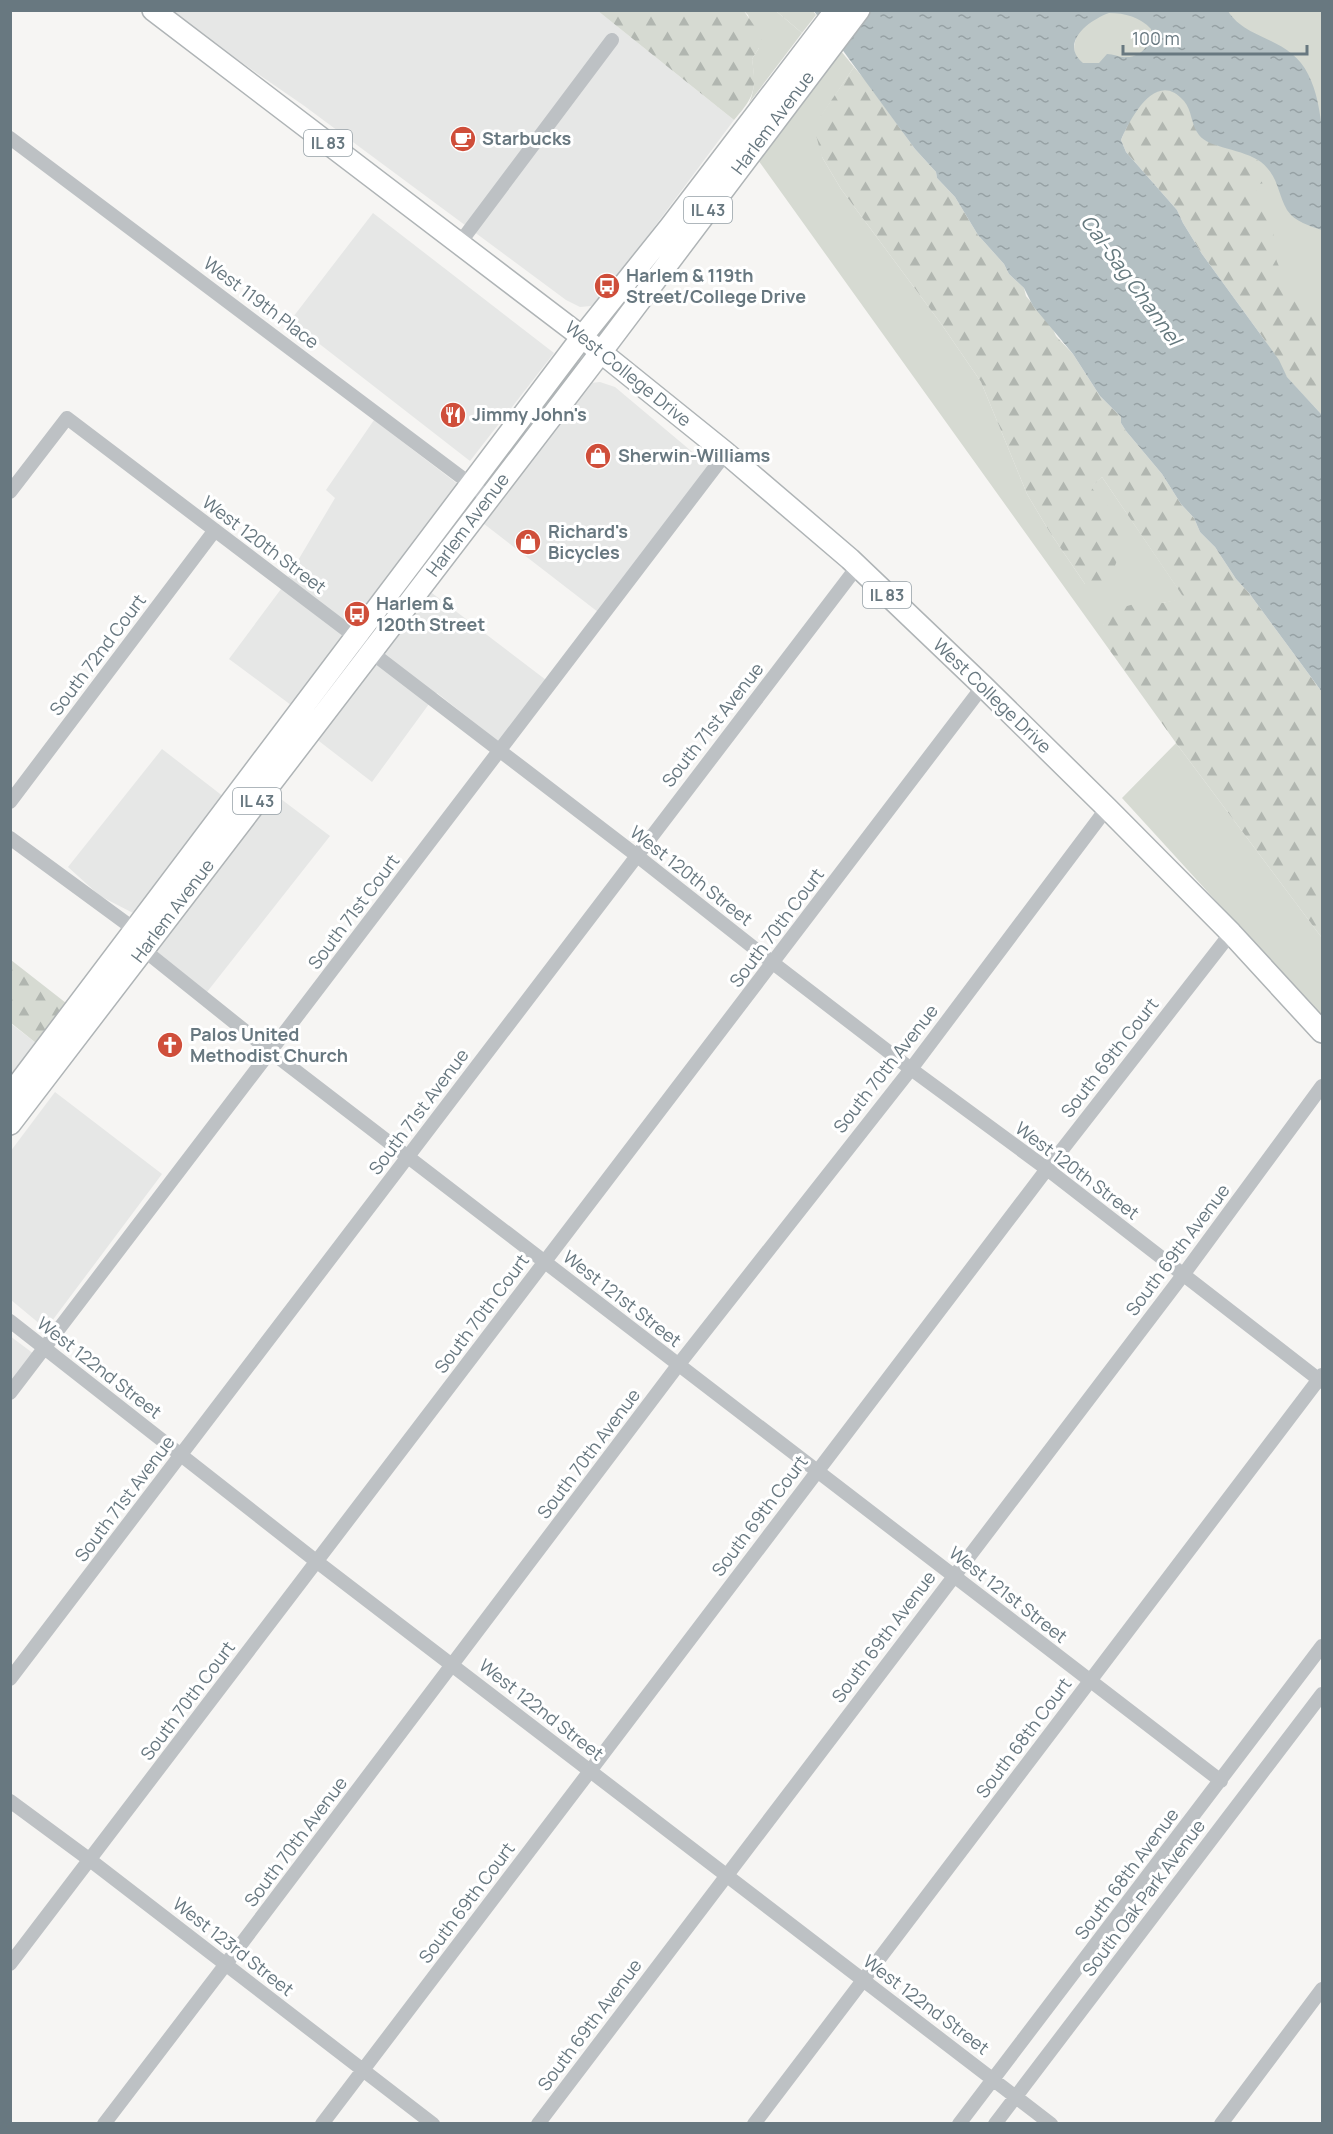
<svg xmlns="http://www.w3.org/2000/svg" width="1333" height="2134" font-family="Manrope,sans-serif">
  <defs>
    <pattern id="forest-firs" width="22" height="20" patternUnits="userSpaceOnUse" patternTransform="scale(1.5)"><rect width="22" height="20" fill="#d6dad2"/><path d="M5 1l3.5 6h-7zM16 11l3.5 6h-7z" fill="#b1b6b0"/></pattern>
    <pattern id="water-ripples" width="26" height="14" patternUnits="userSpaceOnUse" patternTransform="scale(1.5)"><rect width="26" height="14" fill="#b4c0c3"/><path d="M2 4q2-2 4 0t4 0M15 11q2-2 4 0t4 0" fill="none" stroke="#96a1a4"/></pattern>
  </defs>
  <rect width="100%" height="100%" fill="#f6f5f3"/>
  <path fill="#e6e7e6" d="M167,11H598L734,120L600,300L591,306L580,307L566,300L303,105Z
    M373,213L554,353L470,461L290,321Z
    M600,382L615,387L709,466L598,612L479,520L590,383Z
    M374,420L459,485L291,705L229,659L281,589L335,498L326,490Z
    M428,590L546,680L499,742L437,693L372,782L315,738Z
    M162,749L224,797L135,914L100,896L68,867Z
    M273,793L330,836L207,992L154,949Z
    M10,1023L36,1043L11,1076H10Z
    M55,1092L162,1174L46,1329L11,1300L10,1152Z
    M10,1336L34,1354L10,1384Z"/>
  <path fill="#d6dad2" d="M744,11H776L802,33L749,103C756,88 754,75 752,59L759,48L748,15Z
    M1054,11H1322V415L1287,377L1099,63H1082C1072,55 1073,47 1077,35Z
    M841,51L854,67L820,118L822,157L841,189L942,325L981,382L1027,494L1049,531L1085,584L1104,503L1090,487L1102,477L1185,599L1162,603L1103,625V641L758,160Z
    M1176,743L1322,938V1017L1122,798Z"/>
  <path fill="url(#forest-firs)" d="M598,11H744L762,37L759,48L752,59C757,90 754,97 734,120Z
    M776,11H813L816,15L802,33Z
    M854,67L866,81L915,149L936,172L937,178L955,197L978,235L1004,264L1009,274L1024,288L1026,296L1052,327L1056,336L1073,354L1100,396L1121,417V423L1126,431L1162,474L1181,504L1194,518L1200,532L1215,547L1236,579L1249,593L1322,692V938L1176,743L1103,641V625L1110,611L1134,604L1162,603L1184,598L1102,477L1091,487C1098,496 1117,514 1120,524C1126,548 1114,573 1100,590L1085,584L1049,531L1027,494L981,382L942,325L841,189L822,157L816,135L820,117Z
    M1165,91C1187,94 1191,116 1198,134C1209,144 1220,145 1234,149C1248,153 1260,161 1271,171C1269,180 1268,183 1259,184L1255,188C1257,194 1260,196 1262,201C1267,210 1271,222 1273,232C1275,242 1273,254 1278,264C1292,302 1324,288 1317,343C1316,354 1318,364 1310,374L1312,379L1321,387V401L1314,406L1287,377L1279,360L1202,254L1183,223L1177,210L1126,152L1121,140C1130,120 1140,95 1165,91Z
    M11,960L66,1003L36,1043L11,1023Z"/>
  <path fill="url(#water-ripples)" fill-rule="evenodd" d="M814,11H1228C1242,34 1272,37 1292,54C1333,86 1322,182 1322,230C1310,226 1295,222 1287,210C1277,192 1279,177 1261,162C1244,149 1208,148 1199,135C1191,125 1192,110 1184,101C1156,68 1130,119 1121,140L1126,152L1177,210L1183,223L1202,254L1279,360L1287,377L1322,415V692L1249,593L1236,579L1215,547L1200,532L1194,518L1181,504L1162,474L1126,431L1121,423V417L1100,396L1073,354L1033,306L1024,288L1009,274L1004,264L978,235L955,197L937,178L936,172L915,149ZM1109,13C1125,13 1140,17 1151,29C1152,43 1142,57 1127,57C1120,58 1114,54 1107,54L1099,63H1083C1059,43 1089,20 1109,13Z"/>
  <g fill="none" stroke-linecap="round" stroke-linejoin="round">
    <g stroke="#afb4b6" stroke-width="24">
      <path id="primary" d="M153,10L582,337L726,453L850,559L983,686L1107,808L1231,933L1322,1032
        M10,1095L582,337L670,227L836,10
        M10,1124L601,352L859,10"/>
    </g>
    <path stroke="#bdc1c4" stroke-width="14" d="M10,138L489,498
      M459,244L612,40
      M10,492L67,418L357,638L371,652L636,855L773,963L911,1069L1047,1169L1322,1382
      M10,802L215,530
      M10,838L134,929L144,950L270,1051L1221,1781
      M10,1321L316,1561L1051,2124
      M10,1393L726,453
      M10,1679L857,567
      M10,1801L90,1860L433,2124
      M10,1964L983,686
      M104,2124L226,1964L679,1364L911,1069L1107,808
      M322,2124L1047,1169L1231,933
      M538,2124L1183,1275L1322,1086
      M754,2124L1322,1375
      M959,2124L1322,1646
      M995,2124L1322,1694
      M1221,2124L1322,1989"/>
    <use href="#primary" stroke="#fff" stroke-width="21"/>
  </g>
  <defs>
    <g id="cafe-disc" transform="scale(1.35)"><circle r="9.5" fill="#cf4e3a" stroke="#fff"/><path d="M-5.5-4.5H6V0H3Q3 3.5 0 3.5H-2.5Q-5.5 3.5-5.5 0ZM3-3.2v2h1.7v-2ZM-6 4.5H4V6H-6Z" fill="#fff"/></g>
    <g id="bus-disc" transform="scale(1.35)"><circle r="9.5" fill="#cf4e3a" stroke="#fff"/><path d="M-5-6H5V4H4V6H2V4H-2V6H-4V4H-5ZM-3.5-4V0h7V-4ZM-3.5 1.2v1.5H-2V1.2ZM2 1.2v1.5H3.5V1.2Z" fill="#fff"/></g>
    <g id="restaurant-disc" transform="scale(1.35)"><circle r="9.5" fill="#cf4e3a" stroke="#fff"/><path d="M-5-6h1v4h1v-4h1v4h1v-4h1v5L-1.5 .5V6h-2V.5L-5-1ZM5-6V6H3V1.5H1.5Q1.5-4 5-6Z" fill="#fff"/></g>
    <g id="shop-disc" transform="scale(1.35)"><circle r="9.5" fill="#cf4e3a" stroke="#fff"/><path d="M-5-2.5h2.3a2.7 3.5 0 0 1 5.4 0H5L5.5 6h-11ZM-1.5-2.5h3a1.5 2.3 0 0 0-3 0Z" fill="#fff"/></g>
    <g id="church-disc" transform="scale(1.35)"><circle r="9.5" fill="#cf4e3a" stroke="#fff"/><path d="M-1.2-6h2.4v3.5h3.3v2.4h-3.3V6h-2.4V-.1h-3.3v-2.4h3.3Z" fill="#fff"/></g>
  </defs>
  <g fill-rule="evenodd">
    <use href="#cafe-disc" x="463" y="139"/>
    <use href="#bus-disc" x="607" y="286"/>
    <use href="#restaurant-disc" x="453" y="415"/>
    <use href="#shop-disc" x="598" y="456"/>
    <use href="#shop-disc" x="528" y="542"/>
    <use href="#bus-disc" x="357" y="614"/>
    <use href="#church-disc" x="170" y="1045"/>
  </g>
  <g text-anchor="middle" stroke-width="6" stroke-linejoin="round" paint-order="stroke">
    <g fill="#fff" stroke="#95a0a6" stroke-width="1.5">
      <rect x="304" y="130" width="48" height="26" rx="4.5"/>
      <rect x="684" y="197" width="48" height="26" rx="4.5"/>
      <rect x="863" y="582" width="48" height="26" rx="4.5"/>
      <rect x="233" y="788" width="48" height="26" rx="4.5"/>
    </g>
    <g font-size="16" font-weight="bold" fill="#687880">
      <text x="328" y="149">IL 83</text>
      <text x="708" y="216">IL 43</text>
      <text x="887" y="601">IL 83</text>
      <text x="257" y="807">IL 43</text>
    </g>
    <g font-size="18" fill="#687880" stroke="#fff">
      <text transform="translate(773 123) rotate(-53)" y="6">Harlem Avenue</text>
      <text transform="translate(261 303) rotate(37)" y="6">West 119th Place</text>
      <text transform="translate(628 374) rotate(39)" y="6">West College Drive</text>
      <text transform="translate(468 525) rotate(-53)" y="6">Harlem Avenue</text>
      <text transform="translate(264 545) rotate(37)" y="6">West 120th Street</text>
      <text transform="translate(98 655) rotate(-53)" y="6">South 72nd Court</text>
      <text transform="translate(992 696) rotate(44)" y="6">West College Drive</text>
      <text transform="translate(713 725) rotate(-52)" y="6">South 71st Avenue</text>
      <text transform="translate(691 876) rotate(38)" y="6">West 120th Street</text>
      <text transform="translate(173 911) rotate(-53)" y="6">Harlem Avenue</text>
      <text transform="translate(354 912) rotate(-53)" y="6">South 71st Court</text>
      <text transform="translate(777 928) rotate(-53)" y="6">South 70th Court</text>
      <text transform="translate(1110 1058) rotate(-52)" y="6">South 69th Court</text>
      <text transform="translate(886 1069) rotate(-52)" y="6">South 70th Avenue</text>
      <text transform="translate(419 1112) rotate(-53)" y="6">South 71st Avenue</text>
      <text transform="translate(1077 1171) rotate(37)" y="6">West 120th Street</text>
      <text transform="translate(1178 1250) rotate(-53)" y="6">South 69th Avenue</text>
      <text transform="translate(622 1299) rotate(38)" y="6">West 121st Street</text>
      <text transform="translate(482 1314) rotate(-53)" y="6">South 70th Court</text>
      <text transform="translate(99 1368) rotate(38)" y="6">West 122nd Street</text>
      <text transform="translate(589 1454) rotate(-53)" y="6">South 70th Avenue</text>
      <text transform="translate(125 1499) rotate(-53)" y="6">South 71st Avenue</text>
      <text transform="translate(760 1516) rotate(-53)" y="6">South 69th Court</text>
      <text transform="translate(1008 1595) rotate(38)" y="6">West 121st Street</text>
      <text transform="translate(884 1637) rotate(-53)" y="6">South 69th Avenue</text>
      <text transform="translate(188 1701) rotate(-53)" y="6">South 70th Court</text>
      <text transform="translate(541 1710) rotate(38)" y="6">West 122nd Street</text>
      <text transform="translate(1024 1738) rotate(-53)" y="6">South 68th Court</text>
      <text transform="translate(296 1842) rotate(-53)" y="6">South 70th Avenue</text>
      <text transform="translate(1127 1874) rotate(-53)" y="6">South 68th Avenue</text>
      <text transform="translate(1144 1898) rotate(-53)" y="6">South Oak Park Avenue</text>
      <text transform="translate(467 1903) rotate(-53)" y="6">South 69th Court</text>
      <text transform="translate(233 1947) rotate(38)" y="6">West 123rd Street</text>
      <text transform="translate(926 2005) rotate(37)" y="6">West 122nd Street</text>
      <text transform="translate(590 2025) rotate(-53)" y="6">South 69th Avenue</text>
    </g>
    <g font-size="18" font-weight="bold" fill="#687880" stroke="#fff" text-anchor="start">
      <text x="482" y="145">Starbucks</text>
      <text x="626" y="282">Harlem &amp; 119th<tspan x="626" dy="21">Street/College Drive</tspan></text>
      <text x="472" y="421">Jimmy John's</text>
      <text x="618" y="462">Sherwin-Williams</text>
      <text x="548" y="538">Richard's<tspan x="548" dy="21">Bicycles</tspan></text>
      <text x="376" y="610">Harlem &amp;<tspan x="376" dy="21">120th Street</tspan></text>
      <text x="190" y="1041">Palos United<tspan x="190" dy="21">Methodist Church</tspan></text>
    </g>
    <g font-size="20" font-style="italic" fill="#64787d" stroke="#fff">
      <text transform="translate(1131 280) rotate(54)" y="7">Cal-Sag Channel</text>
    </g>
  </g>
  <rect width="1333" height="2134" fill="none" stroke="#687880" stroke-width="24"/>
  <path d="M1123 45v9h184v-9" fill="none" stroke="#687880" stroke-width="3"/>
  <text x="1132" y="45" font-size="18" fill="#687880" stroke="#ffffff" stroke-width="4.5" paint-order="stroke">100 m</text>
</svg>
